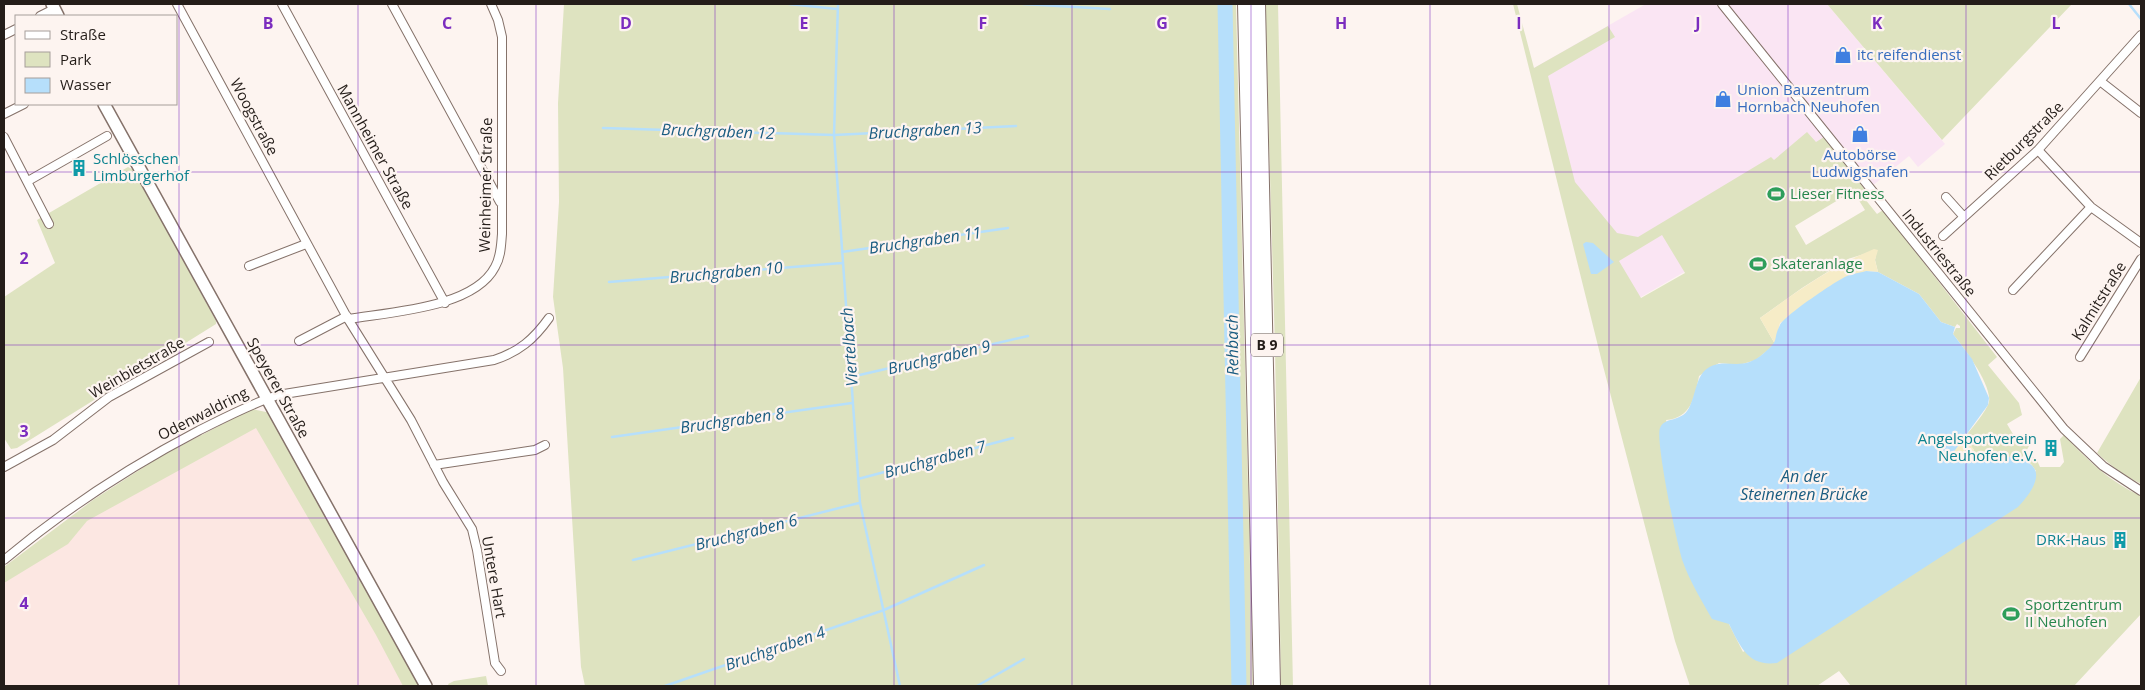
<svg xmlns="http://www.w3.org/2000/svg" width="2145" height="690" font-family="'Open Sans',sans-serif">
  <rect width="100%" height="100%" fill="#fdf4f0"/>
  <path fill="#fae5f3" d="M1646,4H1827L1945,144L1918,167L1909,156L1866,191L1853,174L1598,322L1534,68Z"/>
  <path fill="#fce7e2" d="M252,409L416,686H4V567L93,501L161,456Z"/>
  <path fill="#dee3c0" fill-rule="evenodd" d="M564,4H1236L1253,686H585L581,667L563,368L553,297L559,202L558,103Z
    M1265,4H1278L1293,686H1281L1275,348Z
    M1513,4H1517L1534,68L1608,26L1615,37L1548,76L1575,182L1617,233L1638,237L1771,157L1774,160L1807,132L1816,142L1824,137L1870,196L1865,199L1877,214L1883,210L1997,357L1988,365L2019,403L2022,415L2007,424L2017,441L2030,435L2033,440L2021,459L1991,455H1969L1974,450L1971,446H1958C1967,433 1981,419 1988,405C1996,389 1963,347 1953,334L1956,328H1960V326L1957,324L1955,327L1941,322L1919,294L1878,272L1875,260L1877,250L1848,259L1802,288L1760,318L1775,344L1756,360L1739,365L1719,363L1699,376C1695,397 1691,418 1666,420L1729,624L1743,652L2036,471L2031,464L2025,460L2030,454L2037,460L2040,467H2060L2064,462L2060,439L2064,435C2087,460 2110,482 2141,496V614L2074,686H1851L1839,671L1817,686H1690L1675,641L1602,362ZM1853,191L1865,210L1806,245L1795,226ZM1662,235L1685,273L1641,298L1619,261Z
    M1827,4H2072L1942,140Z
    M128,167L134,170L216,321V324L17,448L11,449L4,438V297L55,263L37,220Z
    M2141,377V484C2125,476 2110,465 2097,453Z
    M252,409L266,412L269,410L422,686H403L376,635L256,428L87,521L68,544L4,583V567L93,500L161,456Z
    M486,676L488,686H449L448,684L454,681Z"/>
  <path fill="#f6ecc7" d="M1874,249L1878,250L1875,260L1878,272L1866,271L1780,323L1775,344L1760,318C1796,292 1832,266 1874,249Z
    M1958,446H1971L1974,450L1969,455L1956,462L1950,455Z"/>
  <path fill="#b6dffb" d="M1586,242L1593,243L1614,262L1597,274H1591L1583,244Z
    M1866,271L1878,272L1919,294L1941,322L1955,327L1953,334L1972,359L1989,398L1988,405L1950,457L1956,462C1961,461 1965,457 1969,455C1978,453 1992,455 2001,456C2044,459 2045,478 2018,507L1777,663C1748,667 1740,646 1729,624L1712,619C1702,601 1690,582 1683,562C1677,545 1655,440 1660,428C1665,416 1681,423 1689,408C1696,395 1696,375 1708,368C1726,356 1740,374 1764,353C1781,339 1772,340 1780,325C1784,316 1837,280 1847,276C1853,273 1860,273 1866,271Z"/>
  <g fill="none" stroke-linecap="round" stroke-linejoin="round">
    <path stroke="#b6dffb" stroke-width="2.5" d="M789,4L837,9
      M838,4L834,135L860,503L900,686
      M1023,4L1110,9
      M2129,4L2141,19
      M603,128L834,135L1016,126
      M842,252L1008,228
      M609,282L842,263
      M851,377L1028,336
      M612,437L852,403
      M858,479L1013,438
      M633,560L859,503
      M665,686L884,610L984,565
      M977,686L1024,659"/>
    <path stroke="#b6dffb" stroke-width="15" d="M1225,4L1239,686"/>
    <g stroke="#85726a" stroke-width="10">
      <path id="street" d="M177,4L348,319L411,420L443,482L472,529L477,550L495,663L501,671
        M282,4L445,303
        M392,4L500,202
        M1722,4L2064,429L2103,466L2141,491
        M40,16L54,9
        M4,35L16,29
        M2100,81L2141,113
        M4,114L24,104
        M4,137L49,224
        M2038,150L2091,207L2141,243
        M28,181L107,136
        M1946,197L1964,217
        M1943,236L2038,150L2141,35
        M249,266L306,244
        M2013,290L2091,207
        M348,319C390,312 474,308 495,267C501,257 501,245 502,234V37L498,20L491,4
        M299,341L347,316
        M2080,357L2141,259
        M434,465L535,450L545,445
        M4,467L53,440L109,397L209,342
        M4,560C64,510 129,467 198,431C224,418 250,404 278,395L494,360C519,352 534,339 549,318"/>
    </g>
    <g stroke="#85726a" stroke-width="14">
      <path id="secondary" d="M52,4L58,16
        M104,104L426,686"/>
    </g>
    <g stroke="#85726a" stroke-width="16">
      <path id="highway" d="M1245,4L1261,686
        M1258,4L1273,686"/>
    </g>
    <use href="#street" stroke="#fff" stroke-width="8"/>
    <use href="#secondary" stroke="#fff" stroke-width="11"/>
    <use href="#highway" stroke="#fff" stroke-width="14"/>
  </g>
  <path fill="none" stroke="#7b2cbf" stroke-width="1" stroke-opacity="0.55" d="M179,4V686M358,4V686M536,4V686M715,4V686M894,4V686M1072,4V686M1251,4V686M1430,4V686M1609,4V686M1788,4V686M1966,4V686M4,172H2141M4,345H2141M4,518H2141"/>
  <defs>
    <g id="shop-bare" transform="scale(1.35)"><path d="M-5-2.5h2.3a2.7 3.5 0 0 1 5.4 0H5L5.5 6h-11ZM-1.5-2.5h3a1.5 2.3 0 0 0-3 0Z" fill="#3f7fe0" stroke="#fdf4f0" stroke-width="2.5" paint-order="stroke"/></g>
    <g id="building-bare" transform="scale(1.35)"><path d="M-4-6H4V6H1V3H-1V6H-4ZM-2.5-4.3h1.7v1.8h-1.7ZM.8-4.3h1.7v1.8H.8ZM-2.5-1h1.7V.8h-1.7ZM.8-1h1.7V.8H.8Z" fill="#0f9aa8" stroke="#fdf4f0" stroke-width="2.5" paint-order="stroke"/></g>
    <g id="stadium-bare" transform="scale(1.35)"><path d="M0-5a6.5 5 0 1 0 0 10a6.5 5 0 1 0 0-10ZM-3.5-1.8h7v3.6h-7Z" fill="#2e9e5b" stroke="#fdf4f0" stroke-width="2.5" paint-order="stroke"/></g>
  </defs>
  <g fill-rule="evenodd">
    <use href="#shop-bare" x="1843" y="55"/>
    <use href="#shop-bare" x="1723" y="99"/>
    <use href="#shop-bare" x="1860" y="134"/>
    <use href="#building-bare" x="79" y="168"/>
    <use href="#stadium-bare" x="1776" y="194"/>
    <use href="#stadium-bare" x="1758" y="264"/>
    <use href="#building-bare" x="2051" y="448"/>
    <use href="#building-bare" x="2120" y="540"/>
    <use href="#stadium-bare" x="2011" y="614"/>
  </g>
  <g text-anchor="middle" stroke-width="4.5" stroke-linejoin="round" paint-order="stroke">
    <rect fill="#fdf4f0" stroke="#655e5a" stroke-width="1" x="1251" y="333.5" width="32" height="23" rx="4"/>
    <g font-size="14" font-weight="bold" fill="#241d19">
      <text x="1267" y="350">B 9</text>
    </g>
    <g font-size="15" fill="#366cbe" stroke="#fdf4f0" text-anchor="start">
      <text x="1857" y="60">itc reifendienst</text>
      <text x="1737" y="95">Union Bauzentrum<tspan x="1737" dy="17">Hornbach Neuhofen</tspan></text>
      <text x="1860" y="160" text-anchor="middle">Autobörse<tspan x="1860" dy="17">Ludwigshafen</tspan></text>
    </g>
    <g font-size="15" fill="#241d19" stroke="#fdf4f0">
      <text transform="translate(254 117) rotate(62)" y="5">Woogstraße</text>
      <text transform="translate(2024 141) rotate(-45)" y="5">Rietburgstraße</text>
      <text transform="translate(375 147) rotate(61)" y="5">Mannheimer Straße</text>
      <text transform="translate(486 185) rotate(-89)" y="5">Weinheimer Straße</text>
      <text transform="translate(1939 253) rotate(51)" y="5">Industriestraße</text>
      <text transform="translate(2099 301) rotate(-58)" y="5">Kalmitstraße</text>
      <text transform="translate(137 368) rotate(-30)" y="5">Weinbietstraße</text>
      <text transform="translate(278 388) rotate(61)" y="5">Speyerer Straße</text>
      <text transform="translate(203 414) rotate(-27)" y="5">Odenwaldring</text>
      <text transform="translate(494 577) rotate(80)" y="5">Untere Hart</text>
    </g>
    <g font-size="15" fill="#0d838f" stroke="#fdf4f0" text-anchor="end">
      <text x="93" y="164" text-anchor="start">Schlösschen<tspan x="93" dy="17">Limburgerhof</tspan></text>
      <text x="2037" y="444">Angelsportverein<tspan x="2037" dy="17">Neuhofen e.V.</tspan></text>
      <text x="2106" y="545">DRK-Haus</text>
    </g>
    <g font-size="15" fill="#27864d" stroke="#fdf4f0" text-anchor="start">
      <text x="1790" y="199">Lieser Fitness</text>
      <text x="1772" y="269">Skateranlage</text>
      <text x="2025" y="610">Sportzentrum<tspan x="2025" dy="17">II Neuhofen</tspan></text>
    </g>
    <g font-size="16" font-style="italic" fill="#1a5c81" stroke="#fdf4f0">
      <text transform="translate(925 130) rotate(-3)" y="6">Bruchgraben 13</text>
      <text transform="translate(718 131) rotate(2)" y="6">Bruchgraben 12</text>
      <text transform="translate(925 240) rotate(-8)" y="6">Bruchgraben 11</text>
      <text transform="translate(726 272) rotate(-5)" y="6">Bruchgraben 10</text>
      <text transform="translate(1232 345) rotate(-91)" y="6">Rehbach</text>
      <text transform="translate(849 347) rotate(-94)" y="6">Viertelbach</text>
      <text transform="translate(939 357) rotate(-13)" y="6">Bruchgraben 9</text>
      <text transform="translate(732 420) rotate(-8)" y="6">Bruchgraben 8</text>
      <text transform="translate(935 459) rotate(-15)" y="6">Bruchgraben 7</text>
      <text x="1804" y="482">An der<tspan x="1804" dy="18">Steinernen Brücke</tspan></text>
      <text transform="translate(746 532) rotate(-14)" y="6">Bruchgraben 6</text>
      <text transform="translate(775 648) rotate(-19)" y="6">Bruchgraben 4</text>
    </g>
  </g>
  <g font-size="16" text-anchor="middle" font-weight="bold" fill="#7b2cbf" stroke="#fdf4f0" stroke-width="4.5" stroke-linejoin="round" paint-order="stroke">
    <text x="268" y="29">B</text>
    <text x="447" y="29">C</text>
    <text x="626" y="29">D</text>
    <text x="804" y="29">E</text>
    <text x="983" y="29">F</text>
    <text x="1162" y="29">G</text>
    <text x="1341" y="29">H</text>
    <text x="1519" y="29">I</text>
    <text x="1698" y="29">J</text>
    <text x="1877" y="29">K</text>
    <text x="2056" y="29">L</text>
    <text x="24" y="264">2</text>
    <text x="24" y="437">3</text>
    <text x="24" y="609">4</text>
  </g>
  <rect width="2145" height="690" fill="none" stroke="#241d19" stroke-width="10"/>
  <rect x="15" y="15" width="162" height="90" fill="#fdf4f0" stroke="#a69e9a"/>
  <rect x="25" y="31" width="25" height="8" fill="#ffffff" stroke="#a69e9a"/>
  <text x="60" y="40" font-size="15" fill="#241d19">Straße</text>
  <rect x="25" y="52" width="25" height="15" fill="#dee3c0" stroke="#a69e9a"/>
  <text x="60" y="65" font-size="15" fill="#241d19">Park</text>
  <rect x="25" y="78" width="25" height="15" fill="#b6dffb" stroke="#a69e9a"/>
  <text x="60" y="90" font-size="15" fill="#241d19">Wasser</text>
</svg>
